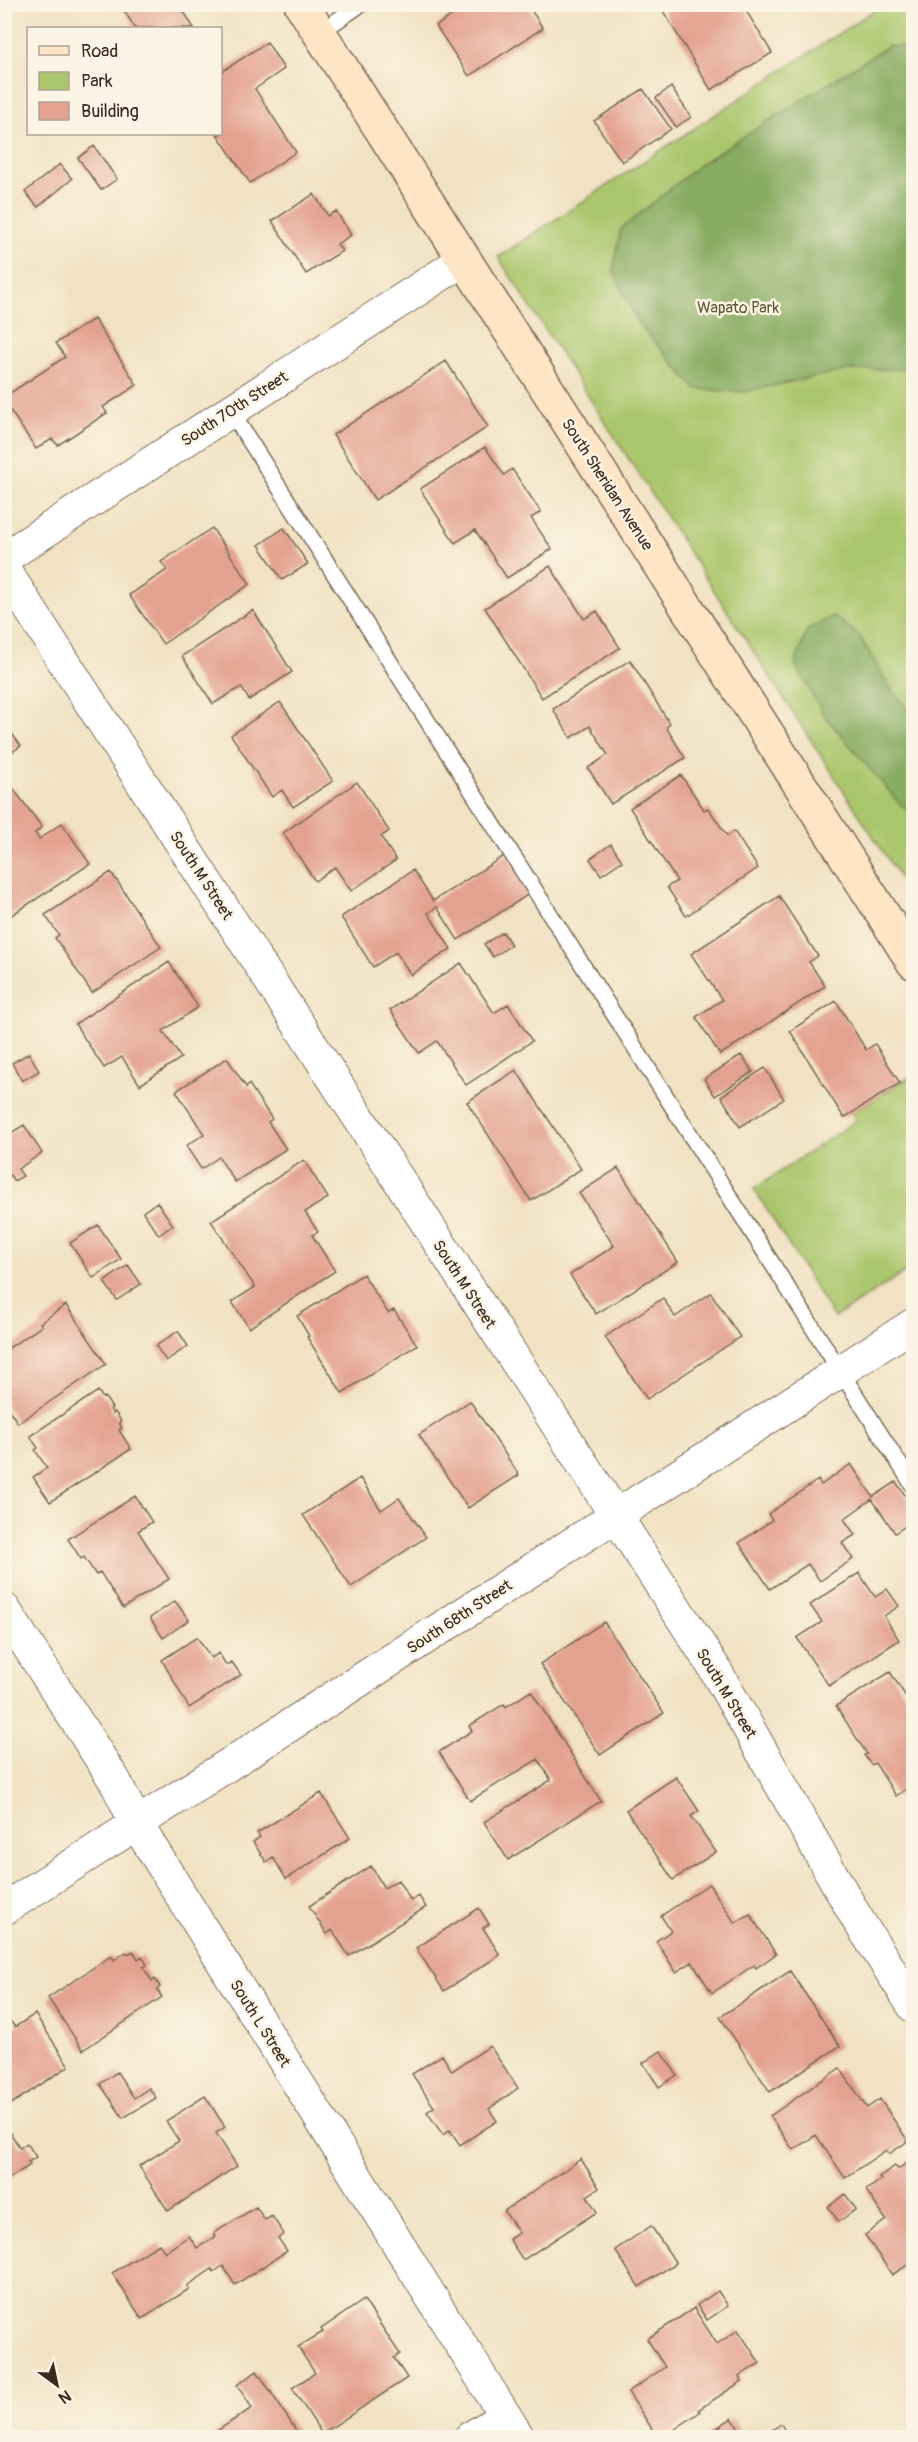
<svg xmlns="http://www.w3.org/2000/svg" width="918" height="2442" font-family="Pangolin,sans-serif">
  <rect width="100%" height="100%" fill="#fcf5e5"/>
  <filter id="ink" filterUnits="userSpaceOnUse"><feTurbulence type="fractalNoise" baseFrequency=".0167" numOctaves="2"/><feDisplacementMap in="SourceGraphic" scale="12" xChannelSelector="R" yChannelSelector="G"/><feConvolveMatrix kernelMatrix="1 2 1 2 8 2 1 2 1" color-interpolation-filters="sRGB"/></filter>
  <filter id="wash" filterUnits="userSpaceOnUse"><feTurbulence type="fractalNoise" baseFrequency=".008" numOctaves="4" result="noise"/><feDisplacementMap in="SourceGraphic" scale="24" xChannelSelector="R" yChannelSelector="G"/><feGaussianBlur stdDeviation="1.35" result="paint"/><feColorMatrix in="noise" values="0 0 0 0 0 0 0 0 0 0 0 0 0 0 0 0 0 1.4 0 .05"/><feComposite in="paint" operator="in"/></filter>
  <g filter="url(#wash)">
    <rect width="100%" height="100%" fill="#f1e2c3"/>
    <path fill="#aac66c" stroke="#727845" stroke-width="1.5" d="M882,5H913V898L498,257Z
      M913,1075V1267L834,1318L754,1189L855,1121L852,1113Z"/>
    <path fill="#87ab60" stroke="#616a3f" stroke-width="1.5" d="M888,46L913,47V369L848,370L743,392L696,389L638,323L613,270L621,229L703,162Z
      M833,616L859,635L891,689L913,714V814L899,803L824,715L795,664L807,630Z"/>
    <g id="blocks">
      <path fill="#e3a28f" d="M120,4H179L194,28H135Z
        M469,4H527L543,28L469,76L436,26Z
        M674,4H742L772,53L711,90L663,11Z
        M267,42L284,69L255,89L296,152L250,183L217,134H220V73Z
        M671,87L691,117L676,127L656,98Z
        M643,89L671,129L622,162L594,121Z
        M94,146L117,179L101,190L78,158Z
        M60,164L72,179L38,207L25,192Z
        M314,194L328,216L336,211L351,235L337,244L342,251L306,274L272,221Z
        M94,319L137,385L103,407L107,413L58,445L52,439L36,449L4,401V397L65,357L56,343Z
        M446,361L488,427L375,500L333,435Z
        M485,447L504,475L512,469L541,512L531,518L552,549L507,578L475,530L455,543L420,489Z
        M212,528L250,584L163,644L129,595L167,570L161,562Z
        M284,528L308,564L282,580L259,545Z
        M550,566L584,619L597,611L620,648L542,698L485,608Z
        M253,610L292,672L249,700L241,687L213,704L182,656Z
        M630,660L670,724L666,727L685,758L611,804L588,768L608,755L590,726L571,738L553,709Z
        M280,702L333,781L293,807L282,790L272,797L231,735Z
        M4,723L21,746L9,754L12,758L4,763Z
        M681,775L704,810L708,808L727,836L734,831L758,868L686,916L667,887L677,881L630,808Z
        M357,782L389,831L381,837L396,860L351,891L335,867L315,881L283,833Z
        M12,787L42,827L35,833L39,839L62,823L90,864L4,920V792Z
        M611,844L622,861L601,875L590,859Z
        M507,854L532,892L458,940L437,907L428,913L451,949L411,975L396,952L373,967L341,917L413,870L433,901Z
        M111,872L161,947L92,993L55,938L59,935L45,915Z
        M779,896L818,956L809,962L825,986L720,1055L696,1017L722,1000L691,954Z
        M503,932L511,945L493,957L484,944Z
        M169,962L198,1007L163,1031L181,1058L140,1085L122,1057L104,1068L75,1024Z
        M461,963L494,1013L508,1004L532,1041L466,1085L437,1041L419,1053L390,1010Z
        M836,1001L866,1050L875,1044L900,1083L844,1118L790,1031Z
        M29,1053L39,1071L22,1081L12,1063Z
        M741,1055L753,1072L715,1096L704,1079Z
        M227,1058L246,1087L249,1084L272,1119L268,1122L286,1149L235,1182L219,1157L201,1169L186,1146L204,1134L176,1091Z
        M765,1068L784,1099L740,1127L721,1096Z
        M516,1070L581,1169L531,1201L467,1102Z
        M24,1125L42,1153L18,1169L23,1176L14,1181L10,1175L4,1178V1137Z
        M304,1160L328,1198L305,1212L318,1232L312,1235L335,1271L249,1328L232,1302L255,1287L211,1221Z
        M618,1168L678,1262L596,1314L570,1275L614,1246L579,1193Z
        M157,1202L173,1225L159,1235L143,1212Z
        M98,1225L121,1259L93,1278L70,1243Z
        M128,1265L141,1284L117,1300L104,1282Z
        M363,1274L388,1313L394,1310L417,1345L342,1393L307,1337L309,1336L297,1316Z
        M711,1293L740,1337L647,1399L605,1337L663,1298L675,1317Z
        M66,1305L106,1364L18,1423L4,1403V1351L42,1326L40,1323Z
        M178,1331L188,1346L166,1361L156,1346Z
        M98,1391L103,1398L105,1397L112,1408L110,1409L113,1414L115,1412L121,1421L119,1423L122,1428L119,1430L131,1449L50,1502L33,1477L47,1468L35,1450L38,1448L30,1436Z
        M470,1401L519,1475L468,1508L419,1435Z
        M851,1464L873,1497L896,1482L914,1508V1520L895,1533L872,1499L844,1519L855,1535L842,1543L853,1559L820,1581L808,1564L770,1589L739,1543L772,1520L768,1514L818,1480L821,1485Z
        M360,1478L381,1510L399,1498L426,1537L351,1587L303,1515Z
        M135,1496L152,1522L138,1531L169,1579L123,1608L100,1572L96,1575L84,1557L81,1559L68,1539Z
        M859,1573L875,1597L887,1589L899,1606L884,1616L899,1640L829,1686L797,1638L822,1622L810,1605Z
        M175,1601L189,1620L163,1638L150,1618Z
        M604,1622L664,1713L600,1755L540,1664Z
        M197,1637L211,1658L219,1653L226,1665L232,1662L241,1675L189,1708L162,1660Z
        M890,1672L914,1709V1784L896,1796L875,1763L871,1765L864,1755L867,1754L836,1706Z
        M531,1691L601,1801L508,1860L484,1822L551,1780L538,1759L470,1801L439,1752L472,1731L469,1726L504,1704L506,1707Z
        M676,1777L699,1811L691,1816L716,1852L673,1880L626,1810Z
        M321,1793L350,1838L286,1879L273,1857L266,1862L253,1842L260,1837L257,1833Z
        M371,1866L384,1888L398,1880L411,1901L419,1896L426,1907L349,1956L332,1930L327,1934L309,1906Z
        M709,1884L735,1923L750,1914L776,1954L756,1968L754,1965L712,1993L692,1962L676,1972L656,1941L671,1931L661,1916Z
        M479,1908L489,1924L483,1928L500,1955L444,1991L416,1948Z
        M133,1951L138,1959L142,1956L147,1965L143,1967L152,1981L155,1979L160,1987L157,1990L162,1997L83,2050L48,1998L111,1956L114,1960L126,1952L128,1954Z
        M790,1971L840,2046L770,2092L720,2017Z
        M35,2014L69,2066L5,2108V2026L11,2022L15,2027Z
        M490,2046L518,2088L489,2109L497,2121L460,2145L450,2130L443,2135L427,2112L434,2107L412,2074L442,2055L452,2071Z
        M661,2051L677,2075L659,2087L643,2063Z
        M840,2068L867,2108L880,2099L908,2141L889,2154L886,2150L845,2178L816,2135L793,2150L770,2116Z
        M117,2072L134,2098L149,2088L156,2098L123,2118L100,2084Z
        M205,2096L225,2127L216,2133L237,2166L168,2211L139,2166L179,2141L166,2121Z
        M9,2131L20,2148L27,2143L36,2157L28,2162L30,2165L10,2178L4,2169V2134Z
        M914,2158V2261L892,2275L865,2235L886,2220L866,2190L881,2180L879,2177L895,2166L898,2169Z
        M581,2159L599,2188L587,2196L597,2212L523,2260L509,2239L519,2233L504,2211Z
        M845,2194L856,2209L839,2222L828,2207Z
        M256,2207L265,2220L272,2216L284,2234L278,2238L287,2251L235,2285L223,2266L214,2272L212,2269L187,2286L189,2289L142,2319L112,2273L159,2244L165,2252L189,2236L197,2248L216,2237L214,2233Z
        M651,2226L676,2263L639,2287L615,2250Z
        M718,2291L728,2306L707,2320L697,2305Z
        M364,2300L400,2354L394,2358L407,2378L322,2434L292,2388L315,2373L298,2347L323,2332L321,2329Z
        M694,2308L717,2344L738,2330L760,2363L739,2376L742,2381L698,2410L700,2412L662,2438H658L628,2392L665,2367L647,2339Z
        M257,2371L301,2438H206L252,2408L237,2385Z
        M732,2418L742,2434L751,2428L758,2438H707L706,2435Z
        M781,2424L789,2438H760Z"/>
    </g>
  </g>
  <g filter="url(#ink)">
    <use href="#blocks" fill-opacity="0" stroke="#7b6a58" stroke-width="1.5"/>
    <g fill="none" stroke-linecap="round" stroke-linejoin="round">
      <g stroke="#7b6a58" stroke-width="18">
        <path id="lane" d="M319,33L361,4
          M230,410L914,1487"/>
      </g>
      <g stroke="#7b6a58" stroke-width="34">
        <path id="street" d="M4,558L465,259
          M4,569L713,1666L858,1920L914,2007
          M4,1609L115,1781L136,1823L519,2438
          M4,1909L914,1324
          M470,2438L505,2416"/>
      </g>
      <g stroke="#7b6a58" stroke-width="36">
        <path id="secondary" d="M301,4L914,963"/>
      </g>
      <use href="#lane" stroke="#fff" stroke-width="15"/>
      <use href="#street" stroke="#fff" stroke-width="32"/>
      <use href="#secondary" stroke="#fde5c5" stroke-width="33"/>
    </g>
  </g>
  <g text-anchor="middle" stroke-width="5" stroke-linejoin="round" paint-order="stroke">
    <g font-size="16" fill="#5c5935" stroke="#fcf5e5">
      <text x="738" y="313">Wapato Park</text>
    </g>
    <g font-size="16" fill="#3b2a1e" stroke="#fcf5e5">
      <text transform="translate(234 408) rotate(-33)" y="6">South 70th Street</text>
      <text transform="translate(608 484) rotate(57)" y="6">South Sheridan Avenue</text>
      <text transform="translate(202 875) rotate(57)" y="6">South M Street</text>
      <text transform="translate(465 1284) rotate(57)" y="6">South M Street</text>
      <text transform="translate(459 1616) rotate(-33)" y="6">South 68th Street</text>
      <text transform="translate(727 1693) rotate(59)" y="6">South M Street</text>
      <text transform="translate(261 2023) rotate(58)" y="6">South L Street</text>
    </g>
  </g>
  <rect width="918" height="2442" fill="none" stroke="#fcf5e5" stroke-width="24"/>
  <rect x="27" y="27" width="195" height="108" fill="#fcf5e5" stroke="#afa495" stroke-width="1.5"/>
  <rect x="39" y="46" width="30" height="9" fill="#fde5c5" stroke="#afa495" stroke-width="1.5"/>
  <text x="81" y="57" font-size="18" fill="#3b2a1e">Road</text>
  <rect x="39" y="72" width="30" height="18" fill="#aac66c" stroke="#afa495" stroke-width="1.5"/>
  <text x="81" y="87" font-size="18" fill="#3b2a1e">Park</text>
  <rect x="39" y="102" width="30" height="18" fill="#e3a28f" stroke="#afa495" stroke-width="1.5"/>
  <text x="81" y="117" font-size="18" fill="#3b2a1e">Building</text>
  <g transform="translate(57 2385) rotate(147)" stroke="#fcf5e5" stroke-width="4.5" paint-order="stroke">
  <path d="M0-4.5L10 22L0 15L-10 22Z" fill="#3b2a1e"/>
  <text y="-9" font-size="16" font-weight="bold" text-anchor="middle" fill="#3b2a1e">N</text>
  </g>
</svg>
